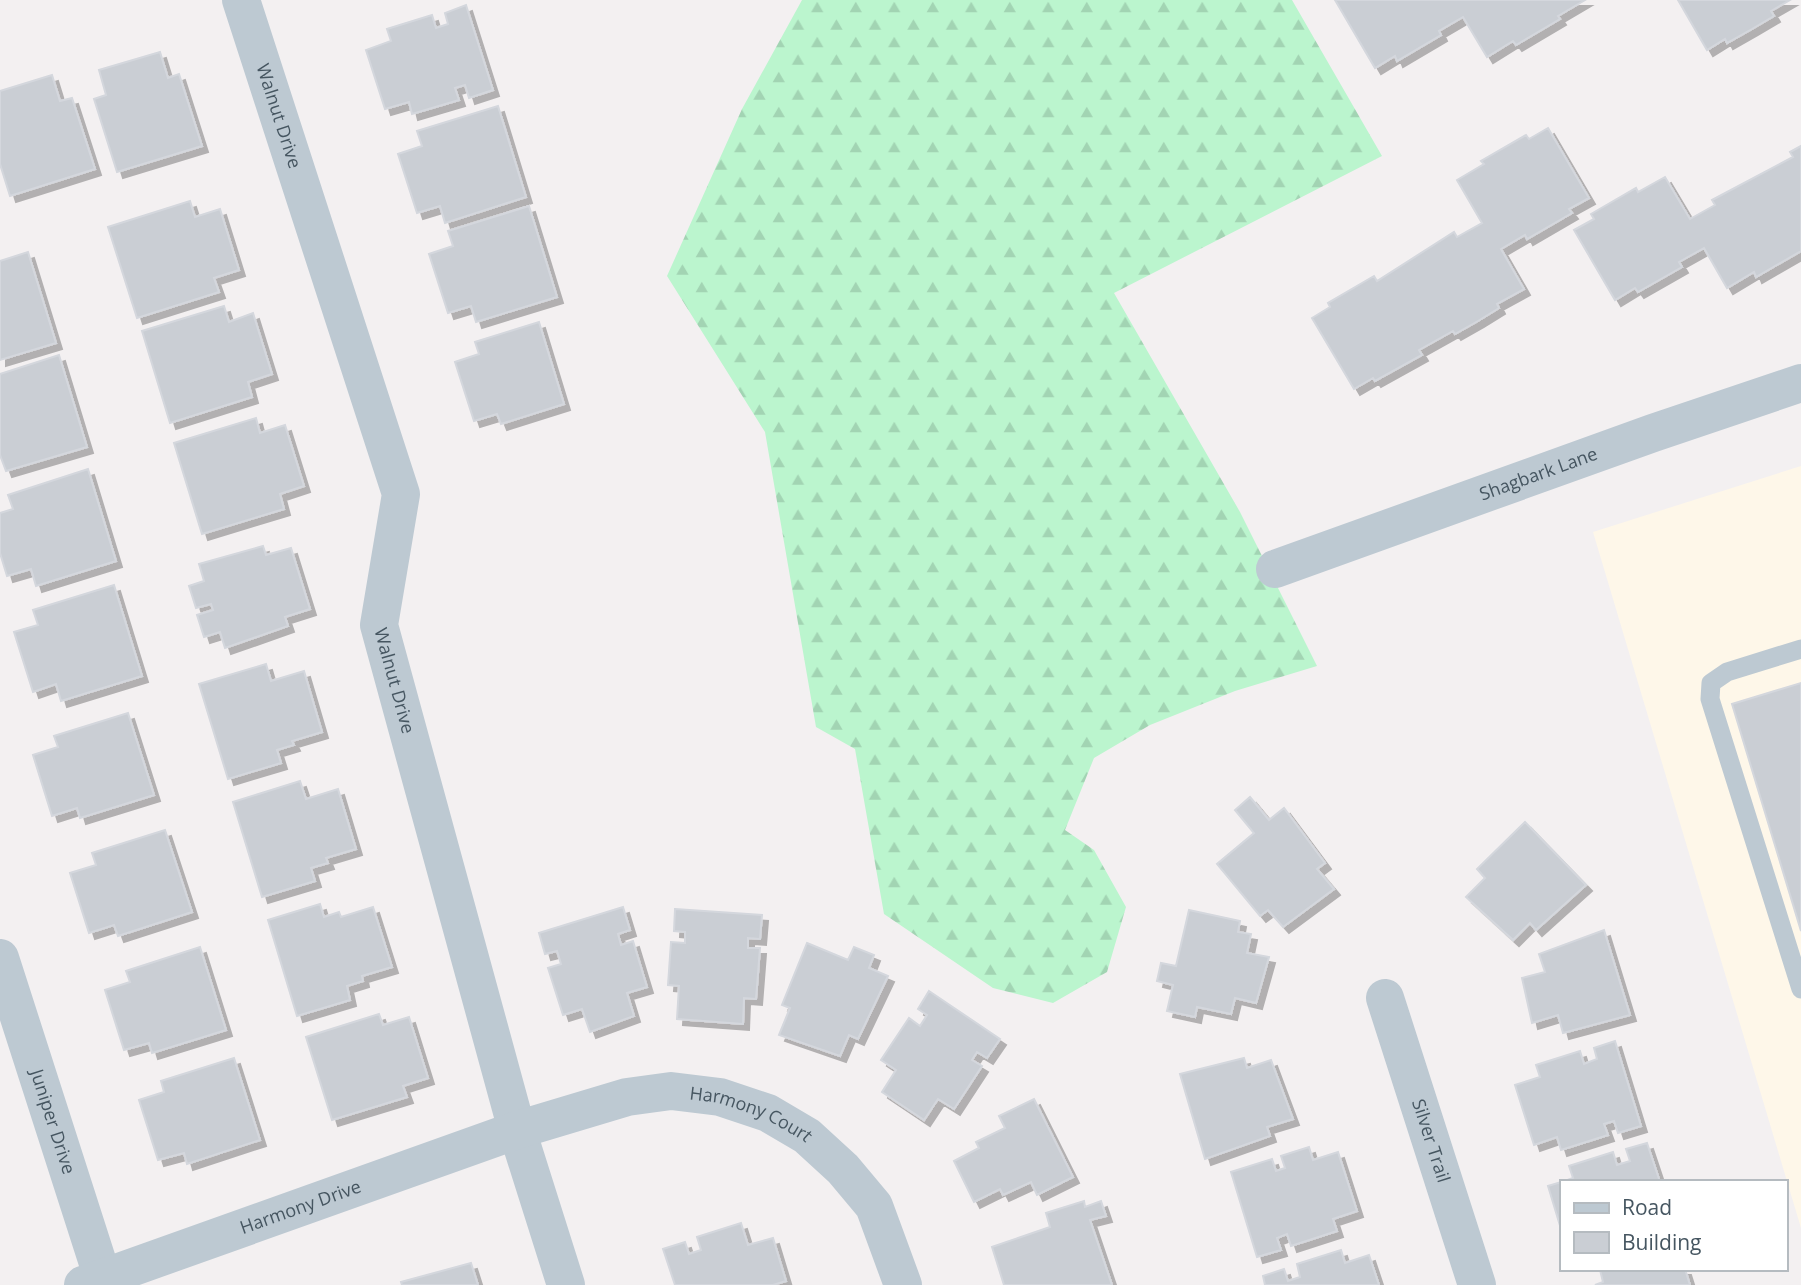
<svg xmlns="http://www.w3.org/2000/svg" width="1801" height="1285" font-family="'Open Sans',sans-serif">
  <defs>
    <pattern id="forest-firs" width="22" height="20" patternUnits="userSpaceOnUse" patternTransform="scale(1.75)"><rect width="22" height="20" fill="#bbf5ce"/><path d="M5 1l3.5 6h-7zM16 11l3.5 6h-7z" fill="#a2d4b3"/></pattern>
    <filter id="shadow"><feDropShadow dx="6" dy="6" stdDeviation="0" flood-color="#0004"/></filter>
  </defs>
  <rect width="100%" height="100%" fill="#f3f0f1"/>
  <path fill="#fef7e9" d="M1801,466V1228L1593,532Z"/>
  <path fill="url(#forest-firs)" d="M802,0H1292L1382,156L1114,293L1240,512L1317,666L1235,691L1150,725L1094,758L1065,830L1094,850L1126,907L1107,972L1053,1003L993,988L884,914L855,749L816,727L765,432L667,276L742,109Z"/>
  <path fill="#caced4" stroke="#d4d7dd" stroke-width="2" filter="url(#shadow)" d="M1335,0H1585L1558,16L1560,19L1516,45L1513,41L1487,57L1463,17L1439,31L1441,35L1397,61L1395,56L1375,68Z
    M1678,0H1790L1771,11L1774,16L1752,29L1727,43L1725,39L1707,50Z
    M466,5L493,90L469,98L465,85L455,88L459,100L412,114L409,102L385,109L366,50L391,41L387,29L432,15L436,28L448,24L445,13Z
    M160,52L168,78L179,74L202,146L117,172L94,99L106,95L99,70Z
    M52,75L60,101L72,98L95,169L10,196L0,164V91Z
    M498,106L526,197L445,223L440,206L417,213L398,154L422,146L417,131Z
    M1548,128L1589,198L1569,209L1572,213L1527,239L1525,235L1501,249L1524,289L1497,304L1499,308L1478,321L1455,334L1453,331L1419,350L1422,355L1375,381L1373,378L1354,389L1312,318L1330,307L1328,303L1374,276L1377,281L1454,232L1457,237L1482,223L1457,180L1484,164L1481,161L1526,135L1529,139Z
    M1801,146V251L1756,277L1754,272L1727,288L1704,248L1679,262L1682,267L1638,292L1635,288L1615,300L1574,230L1594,219L1591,214L1636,188L1638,192L1665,177L1690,219L1715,205L1712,200L1793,157L1790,152Z
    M190,201L195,217L220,209L239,270L214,278L219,292L137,318L108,227Z
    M529,206L557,297L476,322L471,306L448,313L429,254L453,246L448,231Z
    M28,252L56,343L0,360V261Z
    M224,306L229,322L253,313L272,374L248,382L252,397L170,423L142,331Z
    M539,322L564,404L501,424L497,414L474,421L455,362L479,354L475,342Z
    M59,355L87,447L6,471L0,455V374Z
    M256,418L260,433L285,425L304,486L280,494L284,509L202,534L174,443Z
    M88,469L116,561L36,586L31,569L7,576L0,553V513L13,509L8,495Z
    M263,546L266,555L291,548L310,609L285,617L288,626L225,648L220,632L204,637L197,615L213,610L211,604L196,608L189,586L204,581L199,564Z
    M114,585L142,676L61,701L56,684L33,692L14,632L38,625L33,610Z
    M266,664L271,681L304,671L322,732L292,741L294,745L277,750L281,763L228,779L199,684Z
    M1801,683V931L1732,704Z
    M128,713L154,795L80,818L77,808L52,816L33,755L58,747L54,736Z
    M300,781L306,799L338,789L356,849L326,858L328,863L311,868L315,881L262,897L233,802Z
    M1250,797L1269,820L1284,808L1325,863L1317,869L1334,889L1283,927L1268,910L1260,916L1217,864L1254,833L1235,810Z
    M1525,822L1586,885L1536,930L1530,923L1513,940L1466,897L1485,878L1477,869Z
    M165,830L192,912L118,936L114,925L89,933L70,873L96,865L92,853Z
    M320,904L324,917L339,912L341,917L373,907L392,967L362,976L363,981L347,986L350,1000L297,1016L268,920Z
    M623,907L630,930L618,934L621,945L633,941L647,987L627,993L634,1016L590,1032L582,1009L563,1015L548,968L561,964L557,951L545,954L539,933Z
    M675,909L762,915L760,939L748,938V948H760L756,999L744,998L743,1024L677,1019L679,986L668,985L671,942L685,943V932L674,931Z
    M1189,910L1240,921L1238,932L1251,934L1247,953L1269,957L1256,1003L1235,998L1231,1014L1197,1007L1195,1017L1167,1011L1173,985L1157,981L1161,963L1176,966Z
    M1604,930L1630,1015L1563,1033L1558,1015L1532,1023L1522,978L1545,972L1539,954Z
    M807,943L848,960L854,947L874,955L869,968L888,976L858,1039L849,1035L840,1056L779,1035L790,1008L782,1005Z
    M200,947L226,1030L152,1053L149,1043L124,1050L105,990L130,982L126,971Z
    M929,991L1000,1039L987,1058L977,1052L972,1060L982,1066L954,1109L938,1099L924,1120L882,1092L896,1070L881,1060L909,1018L920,1026L927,1015L918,1009Z
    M379,1014L383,1025L409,1017L428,1078L403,1086L407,1097L332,1120L306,1037Z
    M1615,1041L1641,1126L1618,1133L1614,1121L1604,1124L1608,1135L1561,1150L1557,1137L1534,1145L1515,1085L1540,1077L1536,1065L1580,1051L1584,1064L1597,1059L1594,1048Z
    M234,1058L260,1140L187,1164L184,1153L158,1160L139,1100L164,1092L161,1081Z
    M1244,1058L1247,1068L1271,1060L1293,1119L1267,1127L1270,1136L1205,1159L1180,1074Z
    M1034,1099L1073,1177L1037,1195L1031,1182L1003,1195L1000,1189L974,1202L954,1161L979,1148L976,1142L1005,1128L999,1116Z
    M1647,1143L1660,1182H1562L1573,1178L1569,1166L1613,1152L1617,1165L1630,1161L1626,1149Z
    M1309,1147L1313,1160L1338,1152L1357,1211L1333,1219L1337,1231L1291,1246L1287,1234L1277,1238L1281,1250L1257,1257L1231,1172L1272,1159L1276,1171L1285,1168L1281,1156Z
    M1561,1182V1229L1548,1186Z
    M1084,1201L1085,1207L1101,1201L1106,1216L1090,1220L1112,1285H1004L992,1247L1050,1227L1046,1213Z
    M741,1223L748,1245L773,1238L786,1281L773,1285H675L663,1249L685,1242L689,1254L701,1250L697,1237Z
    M1341,1250L1345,1263L1369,1255L1379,1285H1265L1263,1276L1284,1269L1288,1281L1300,1277L1297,1264Z
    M471,1263L478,1285H402L401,1282Z
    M1685,1269L1690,1285H1595L1603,1282L1600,1270L1603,1269Z"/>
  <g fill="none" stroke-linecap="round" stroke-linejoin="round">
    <path stroke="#bdc9d2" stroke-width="19" d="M1801,649L1727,672L1711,683L1710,699L1801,989"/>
    <g stroke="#bdc9d2" stroke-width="38">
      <path id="s1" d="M241,0L401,494L379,625L517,1130L566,1285"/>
      <path id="s2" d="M1275,569L1653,433L1801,383"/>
      <path id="s3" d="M0,958L105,1285"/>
      <path id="s4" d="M1385,998L1477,1285"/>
      <path id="s5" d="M83,1285L517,1130L627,1097L671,1091L720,1097L768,1113L807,1136L843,1169L874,1206L903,1285"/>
    </g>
  </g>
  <g text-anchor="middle" stroke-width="5" stroke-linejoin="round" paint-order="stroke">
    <g font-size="18" fill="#465661" stroke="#fff">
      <text dy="6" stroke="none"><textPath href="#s1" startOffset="122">Walnut Drive</textPath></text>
      <text dy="6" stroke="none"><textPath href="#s2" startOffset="280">Shagbark Lane</textPath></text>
      <text dy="6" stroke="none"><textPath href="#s1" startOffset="710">Walnut Drive</textPath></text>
      <text dy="6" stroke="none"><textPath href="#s5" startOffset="704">Harmony Court</textPath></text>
      <text dy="6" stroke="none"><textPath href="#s3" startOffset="172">Juniper Drive</textPath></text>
      <text dy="6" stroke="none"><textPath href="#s4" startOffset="150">Silver Trail</textPath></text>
      <text dy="6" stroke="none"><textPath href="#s5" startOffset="231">Harmony Drive</textPath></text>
    </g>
  </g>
  <rect x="1560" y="1180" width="228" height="91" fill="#ffffff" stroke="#b5bbc0" stroke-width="2"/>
  <rect x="1574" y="1203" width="35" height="10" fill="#bdc9d2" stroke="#b5bbc0" stroke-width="2"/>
  <text x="1622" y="1215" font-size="21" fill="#465661">Road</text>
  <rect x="1574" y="1232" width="35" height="21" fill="#caced4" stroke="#b5bbc0" stroke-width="2"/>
  <text x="1622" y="1250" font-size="21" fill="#465661">Building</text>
</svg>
